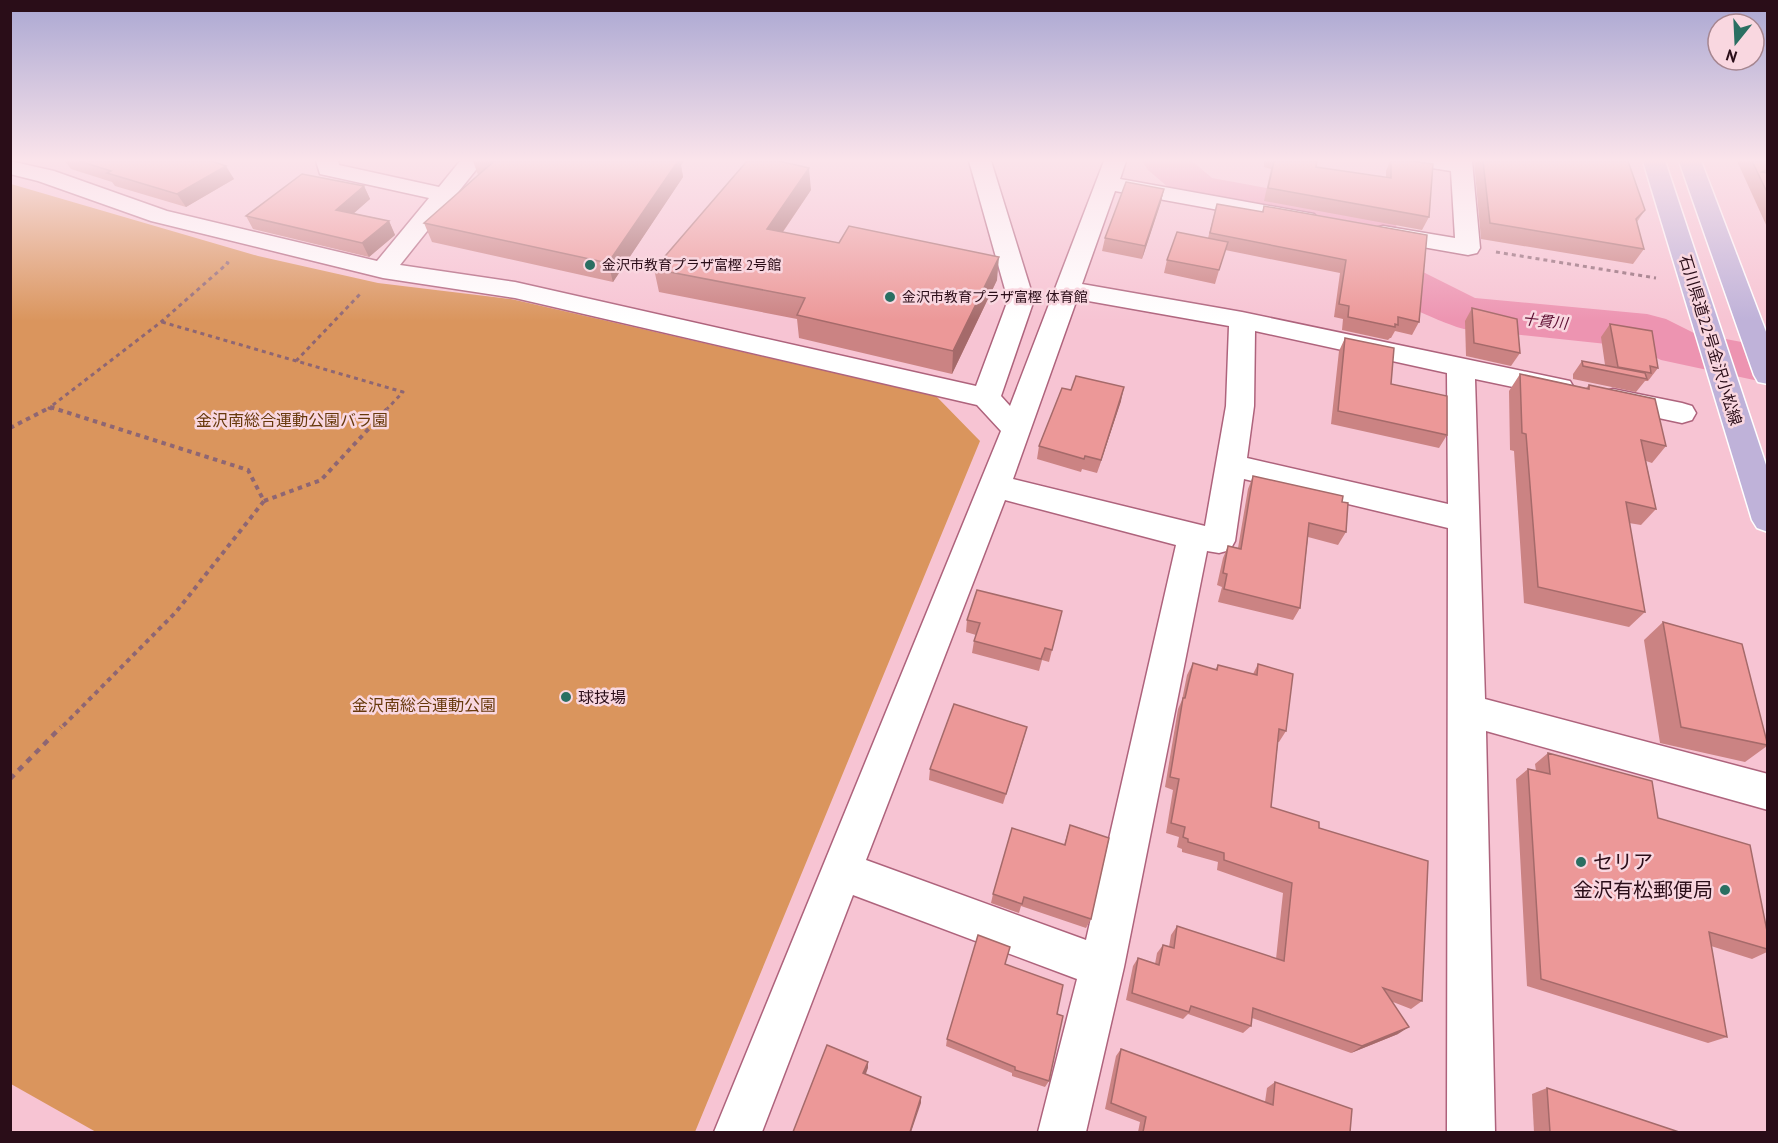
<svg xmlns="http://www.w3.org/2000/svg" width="1778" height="1143" font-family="'PT Sans','Noto Sans JP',sans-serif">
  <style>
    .green { fill: #da955d }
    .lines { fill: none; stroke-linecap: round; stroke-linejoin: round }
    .river { fill: #ed94b1; fill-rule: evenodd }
    .minor-casing { stroke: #ae637c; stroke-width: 3 }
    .major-casing { stroke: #fff; stroke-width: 3 }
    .path-far2 { stroke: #8e6673; stroke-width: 3; stroke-dasharray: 4 4; stroke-linecap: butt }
    .path-far1 { stroke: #8e6673; stroke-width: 4; stroke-dasharray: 4.5 4.5; stroke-linecap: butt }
    .path { stroke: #8e6673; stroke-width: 4.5; stroke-dasharray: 6 6; stroke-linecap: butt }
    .minor { fill: #fff; fill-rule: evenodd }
    .major { fill: #bfb2d9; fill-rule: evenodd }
    .wall { fill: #cb8383 }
    .shaded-wall { fill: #a56a6a }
    .building { fill: #ec9898; stroke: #a56a6a; stroke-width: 1.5 }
    .poi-dot { fill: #2a6f62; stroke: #f9d7e0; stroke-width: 2 }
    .labels { text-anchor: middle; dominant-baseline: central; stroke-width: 5; stroke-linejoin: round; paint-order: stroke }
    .far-poi-label { font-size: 14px; fill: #2a0d18; stroke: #f9d7e0; text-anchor: start }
    .far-water-label { font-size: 15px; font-style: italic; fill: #5d0f32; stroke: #f9d7e0 }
    .street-label { font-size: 16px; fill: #2a0d18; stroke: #f9d7e0 }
    .park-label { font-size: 16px; fill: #67390c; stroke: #f9d7e0 }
    .poi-label { font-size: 16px; fill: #2a0d18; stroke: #f9d7e0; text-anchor: start }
    .near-poi-label { font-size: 20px; fill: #2a0d18; stroke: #f9d7e0; text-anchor: start }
  </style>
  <rect width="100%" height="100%" fill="#f7c4d3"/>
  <!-- green -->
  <path class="green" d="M 11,184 L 258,256 L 378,283 L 511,299 L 936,396 L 980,441 L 695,1132 L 96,1132 L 11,1084 Z"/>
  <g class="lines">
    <!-- river -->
    <path class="river" d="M 1142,161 L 1192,161 L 1212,178 L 1388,210 L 1395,220 L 1403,259 L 1413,267 L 1475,298 L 1647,314 L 1666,319 L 1694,333 L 1768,347 L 1768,383 L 1661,360 L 1635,347 L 1464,329 C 1438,322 1369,291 1356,267 C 1350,257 1351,241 1349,230 L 1182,199 L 1148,170 Z"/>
    <defs>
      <g id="minor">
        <path d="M 10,161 L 54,171 L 167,211 L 377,261 L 429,198 L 320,174 L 316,161 L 338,161 L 339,165 L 439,187 L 460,161 L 483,161 L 400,265 L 515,282 L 976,386 L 1008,300 L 969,161 L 991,161 L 1034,300 L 1001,396 L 1010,406 L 1104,161 L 1126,161 L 1120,179 L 1314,214 L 1318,219 L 1314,224 L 1306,226 L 1115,191 L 1082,284 L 1242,312 L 1570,381 L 1574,388 L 1570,395 L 1560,397 L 1475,379 L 1485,699 L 1768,774 L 1768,810 L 1486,731 L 1495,1132 L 1447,1132 L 1448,528 L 1244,479 L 1235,541 L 1230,550 L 1219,553 L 1207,551 L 1124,967 L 1086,1132 L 1038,1132 L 1077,979 L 853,895 L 762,1132 L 714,1132 L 1001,431 L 977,405 L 515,298 L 383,278 L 151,221 L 38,181 L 10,174 ZM 1077,299 L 1229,326 L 1226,406 L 1205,526 L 1013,479 ZM 1255,331 L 1447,373 L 1448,504 L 1247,458 L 1254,406 ZM 1005,500 L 1176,545 L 1086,940 L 866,860 Z"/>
        <path d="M 1416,161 L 1472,161 L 1480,248 L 1477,253 L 1468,255 L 1383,240 L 1375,238 L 1371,233 L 1375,228 L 1383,226 L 1455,238 L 1451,171 L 1419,166 Z"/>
        <path d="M 1613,389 L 1682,403 L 1692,406 L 1696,413 L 1692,420 L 1682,423 L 1603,406 L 1599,399 L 1603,392 Z"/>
      </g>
      <g id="major">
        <path d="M 1643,161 L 1665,161 L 1768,471 L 1768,532 L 1757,528 L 1752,520 Z"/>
        <path d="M 1679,161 L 1701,161 L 1768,337 L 1768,384 L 1758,382 L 1754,375 Z"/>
      </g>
    </defs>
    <!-- minor casing -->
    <use href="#minor" class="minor-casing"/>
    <!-- major casing -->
    <use href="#major" class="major-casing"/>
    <!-- path-far2 -->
    <g class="path-far2">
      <path d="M 1496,252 L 1656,278"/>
      <path d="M 162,322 L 403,392 L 387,409"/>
      <path d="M 296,361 L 362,292"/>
      <path d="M 52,409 L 49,408 L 161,322 L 228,263 L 223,261"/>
    </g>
    <!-- path-far1 -->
    <g class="path-far1">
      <path d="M 50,407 L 248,470 L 264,501 L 176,612 L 60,729"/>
      <path d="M 10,428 L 49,408"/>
      <path d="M 264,501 L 321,480 L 389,407"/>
    </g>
    <!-- path -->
    <path class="path" d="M 10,779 L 61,727"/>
    <!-- minor -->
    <use href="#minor" class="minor"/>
    <!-- major -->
    <use href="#major" class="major"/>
  </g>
  <!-- wall -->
  <g class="wall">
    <path d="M 65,161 L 212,161 L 234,179 L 186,207 L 115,186 L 112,182 L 71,169 Z"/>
    <path d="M 473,161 L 684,161 L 681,165 L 683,177 L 613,282 L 432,242 L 424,223 L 478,175 Z"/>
    <path d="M 1264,161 L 1317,161 L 1316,167 L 1386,178 L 1386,171 L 1390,161 L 1412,161 L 1429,217 L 1422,230 L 1264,201 L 1271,169 L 1264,167 Z"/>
    <path d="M 1474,161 L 1628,161 L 1645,210 L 1637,222 L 1644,249 L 1633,264 L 1481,239 Z"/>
    <path d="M 1737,161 L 1767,161 L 1767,227 Z"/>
    <path d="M 364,186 L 370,199 L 353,213 L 389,221 L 395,235 L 369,257 L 253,229 L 246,216 Z"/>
    <path d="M 1164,189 L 1161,202 L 1142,259 L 1102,251 L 1105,238 Z"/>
    <path d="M 811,190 L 783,232 L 997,280 L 952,374 L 799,338 L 797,319 L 659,292 L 654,269 Z"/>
    <path d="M 1217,204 L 1262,212 L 1264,206 L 1427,235 L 1419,322 L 1412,335 L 1395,331 L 1391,338 L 1390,338 L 1388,340 L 1342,330 L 1343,319 L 1334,317 L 1340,273 L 1225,250 L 1215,284 L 1164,273 L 1167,260 L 1208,238 Z"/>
    <path d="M 1472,308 L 1520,353 L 1511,366 L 1466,356 L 1465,321 Z"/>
    <path d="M 1610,324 L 1658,368 L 1648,381 L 1645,381 L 1636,392 L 1573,379 L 1573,374 L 1582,361 L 1605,365 L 1601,337 Z"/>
    <path d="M 1345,338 L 1391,384 L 1447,435 L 1439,448 L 1331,424 L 1339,351 Z"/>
    <path d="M 1520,374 L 1586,388 L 1589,385 L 1666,446 L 1652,463 L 1646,461 L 1656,509 L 1641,525 L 1629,523 L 1645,612 L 1629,627 L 1524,603 L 1514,451 L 1510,450 L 1509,391 Z"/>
    <path d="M 1121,401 L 1097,473 L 1082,469 L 1081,472 L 1037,459 L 1039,446 Z"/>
    <path d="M 1253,476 L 1342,502 L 1346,532 L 1338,545 L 1308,537 L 1300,608 L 1293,620 L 1218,602 L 1222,587 L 1217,585 L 1223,558 L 1228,546 L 1238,548 L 1248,489 Z"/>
    <path d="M 1062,611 L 1049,662 L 1042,660 L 1039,671 L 972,653 L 974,641 L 976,635 L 966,632 L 967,620 Z"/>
    <path d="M 1663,622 L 1767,742 L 1767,746 L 1745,762 L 1660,743 L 1644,640 Z"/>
    <path d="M 1193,663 L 1215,670 L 1218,665 L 1253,674 L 1258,664 L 1286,731 L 1279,742 L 1278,742 L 1271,807 L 1319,828 L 1422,1001 L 1411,1009 L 1393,1002 L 1398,1034 L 1351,1053 L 1252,1018 L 1251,1026 L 1243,1033 L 1188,1014 L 1183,1019 L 1126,1000 L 1133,966 L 1138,958 L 1155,964 L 1157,953 L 1163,945 L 1169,947 L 1171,935 L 1177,926 L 1276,959 L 1283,893 L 1217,870 L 1218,862 L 1182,852 L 1182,849 L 1177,847 L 1179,837 L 1166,833 L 1173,790 L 1165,787 L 1178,709 L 1182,700 L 1187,675 Z"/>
    <path d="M 1027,727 L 1024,738 L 1003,804 L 929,780 L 930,769 Z"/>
    <path d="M 1548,753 L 1658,818 L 1767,949 L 1767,952 L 1752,959 L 1711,946 L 1727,1037 L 1708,1043 L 1527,986 L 1516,779 L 1528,769 L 1536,771 L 1535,764 Z"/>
    <path d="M 1070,825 L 1091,919 L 1086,928 L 1021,906 L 1019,913 L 991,903 L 993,894 L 1064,845 Z"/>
    <path d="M 1005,964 L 1057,1014 L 1049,1081 L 1045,1087 L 1012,1076 L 1012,1073 L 946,1046 L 947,1039 Z"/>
    <path d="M 1121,1049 L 1265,1102 L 1267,1088 L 1275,1082 L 1350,1132 L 1138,1132 L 1140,1122 L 1105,1109 L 1116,1056 Z"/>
    <path d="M 1547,1088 L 1679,1132 L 1534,1132 L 1532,1094 Z"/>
  </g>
  <!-- shaded-wall -->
  <g class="shaded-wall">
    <path d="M 669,161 L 684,161 L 681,165 L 683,177 L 613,282 L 608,263 Z"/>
    <path d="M 226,166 L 234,179 L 186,207 L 177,194 Z"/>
    <path d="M 809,168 L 811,190 L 769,252 L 767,229 Z"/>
    <path d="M 364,186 L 370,199 L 343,223 L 336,210 Z"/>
    <path d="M 1164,189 L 1161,202 L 1142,259 L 1145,246 Z"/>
    <path d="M 389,221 L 395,235 L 369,257 L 362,243 Z"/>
    <path d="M 999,257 L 997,280 L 952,374 L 953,351 Z"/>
    <path d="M 1124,387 L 1121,401 L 1097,473 L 1101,460 Z"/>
    <path d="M 1409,1027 L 1398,1034 L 1351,1053 L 1362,1046 Z"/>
    <path d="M 868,1062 L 868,1068 L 864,1079 L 863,1073 Z"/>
    <path d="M 921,1097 L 921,1103 L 911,1132 L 910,1132 Z"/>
  </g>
  <!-- building -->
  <g class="building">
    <path d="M 79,161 L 212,161 L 226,166 L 177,194 L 107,173 L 111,171 Z"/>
    <path d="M 490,161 L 678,161 L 608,263 L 424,223 L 493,162 Z"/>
    <path d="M 747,161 L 779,161 L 809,168 L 767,229 L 839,243 L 849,226 L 999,257 L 953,351 L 797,315 L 805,298 L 654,269 Z"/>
    <path d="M 1274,161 L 1317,161 L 1316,167 L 1391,178 L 1391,161 L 1412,161 L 1433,164 L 1429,217 L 1268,188 Z"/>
    <path d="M 1483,161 L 1628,161 L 1645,210 L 1636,219 L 1644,249 L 1490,223 Z"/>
    <path d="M 1752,161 L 1767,161 L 1767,170 L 1762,172 L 1767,173 L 1767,192 Z"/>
    <path d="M 302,174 L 364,186 L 336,210 L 389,221 L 362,243 L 246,216 Z"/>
    <path d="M 1126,182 L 1164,189 L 1145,246 L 1105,238 Z"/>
    <path d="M 1217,204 L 1263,212 L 1264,206 L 1427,235 L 1419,322 L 1398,317 L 1398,325 L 1395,324 L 1395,327 L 1348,317 L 1349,306 L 1339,304 L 1346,260 L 1210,233 Z"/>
    <path d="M 1177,232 L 1228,242 L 1219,270 L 1167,260 Z"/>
    <path d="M 1472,308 L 1517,319 L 1520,353 L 1474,343 Z"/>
    <path d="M 1610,324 L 1652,331 L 1658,368 L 1650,366 L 1651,373 L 1618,367 Z"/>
    <path d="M 1345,338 L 1394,348 L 1391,384 L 1447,396 L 1447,435 L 1338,411 Z"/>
    <path d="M 1582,361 L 1645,373 L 1647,379 L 1583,366 Z"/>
    <path d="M 1520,374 L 1589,389 L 1589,385 L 1655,399 L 1666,446 L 1641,440 L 1656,509 L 1626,502 L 1645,612 L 1538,587 L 1526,434 L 1522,433 Z"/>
    <path d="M 1076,376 L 1124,387 L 1101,460 L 1085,456 L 1084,459 L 1039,446 L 1062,388 L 1071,390 Z"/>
    <path d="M 1253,476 L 1343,496 L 1342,502 L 1348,503 L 1346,532 L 1309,523 L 1300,608 L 1224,589 L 1227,574 L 1223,573 L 1228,546 L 1241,549 Z"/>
    <path d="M 977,590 L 1062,611 L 1052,650 L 1045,648 L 1041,659 L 974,641 L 980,623 L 967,620 Z"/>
    <path d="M 1663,622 L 1742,644 L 1767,742 L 1767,745 L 1681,727 Z"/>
    <path d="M 1193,663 L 1217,670 L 1218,665 L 1257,675 L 1258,664 L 1293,674 L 1286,731 L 1279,729 L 1271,807 L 1319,822 L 1319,828 L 1428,861 L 1422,1001 L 1383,988 L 1409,1027 L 1362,1046 L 1253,1008 L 1251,1026 L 1191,1006 L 1189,1012 L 1132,993 L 1138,958 L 1159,965 L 1163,945 L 1174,948 L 1177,926 L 1284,961 L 1292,883 L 1224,860 L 1224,853 L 1188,842 L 1188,839 L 1183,837 L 1185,827 L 1171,823 L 1179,779 L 1170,777 L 1183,698 L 1185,698 Z"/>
    <path d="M 954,704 L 1027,727 L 1006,794 L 930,769 Z"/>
    <path d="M 1548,753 L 1652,781 L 1658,818 L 1750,845 L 1767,931 L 1767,949 L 1709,932 L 1727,1037 L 1541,979 L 1528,769 L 1550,774 Z"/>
    <path d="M 1070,825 L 1109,838 L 1091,919 L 1024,897 L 1022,904 L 993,894 L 1012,828 L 1065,845 Z"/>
    <path d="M 978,935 L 1010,947 L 1005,964 L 1063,985 L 1057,1014 L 1063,1016 L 1049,1081 L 1015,1070 L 1015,1067 L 947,1039 Z"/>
    <path d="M 827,1045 L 868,1062 L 863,1073 L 921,1097 L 910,1132 L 793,1132 Z"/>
    <path d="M 1121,1049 L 1273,1105 L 1275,1082 L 1352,1109 L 1350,1132 L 1143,1132 L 1146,1117 L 1111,1103 Z"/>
    <path d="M 1547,1088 L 1679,1132 L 1550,1132 Z"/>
  </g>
  <!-- sky -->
  <linearGradient id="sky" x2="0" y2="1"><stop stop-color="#aaa7d2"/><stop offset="0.5" stop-color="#fbe4eb"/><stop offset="1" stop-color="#fbe4eb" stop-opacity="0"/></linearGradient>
  <rect width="1778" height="321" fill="url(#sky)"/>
  <!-- markers -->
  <g class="poi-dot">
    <circle cx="590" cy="265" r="6"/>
    <circle cx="890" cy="297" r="6"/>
    <circle cx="566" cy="697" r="6"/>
    <circle cx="1581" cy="862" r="6"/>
    <circle cx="1725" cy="890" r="6"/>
  </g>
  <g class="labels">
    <!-- far-poi labels -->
    <g class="far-poi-label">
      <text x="602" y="265">金沢市教育プラザ富樫 2号館</text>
      <text x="902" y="297">金沢市教育プラザ富樫 体育館</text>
    </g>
    <!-- far-water labels -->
    <g class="far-water-label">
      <text transform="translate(1545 321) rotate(6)">十貫川</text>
    </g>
    <!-- street labels -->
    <g class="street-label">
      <text transform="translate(1711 340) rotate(73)">石川県道22号金沢小松線</text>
    </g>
    <!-- park labels -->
    <g class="park-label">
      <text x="292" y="420">金沢南総合運動公園バラ園</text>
      <text x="424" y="705">金沢南総合運動公園</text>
    </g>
    <!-- poi labels -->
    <g class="poi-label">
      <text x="578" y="697">球技場</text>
    </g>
    <!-- near-poi labels -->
    <g class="near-poi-label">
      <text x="1593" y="862">セリア</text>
      <text x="1713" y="890" text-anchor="end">金沢有松郵便局</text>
    </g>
  </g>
  <!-- border -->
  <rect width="1778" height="1143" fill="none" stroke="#2a0d18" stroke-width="24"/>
  <!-- north arrow -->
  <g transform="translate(1736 42) rotate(198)"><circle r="28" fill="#f9d7e0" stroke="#a68690" stroke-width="1.5"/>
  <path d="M0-4.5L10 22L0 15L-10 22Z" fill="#2a6f62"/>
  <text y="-9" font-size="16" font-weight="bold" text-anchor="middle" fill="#2a0d18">N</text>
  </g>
</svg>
